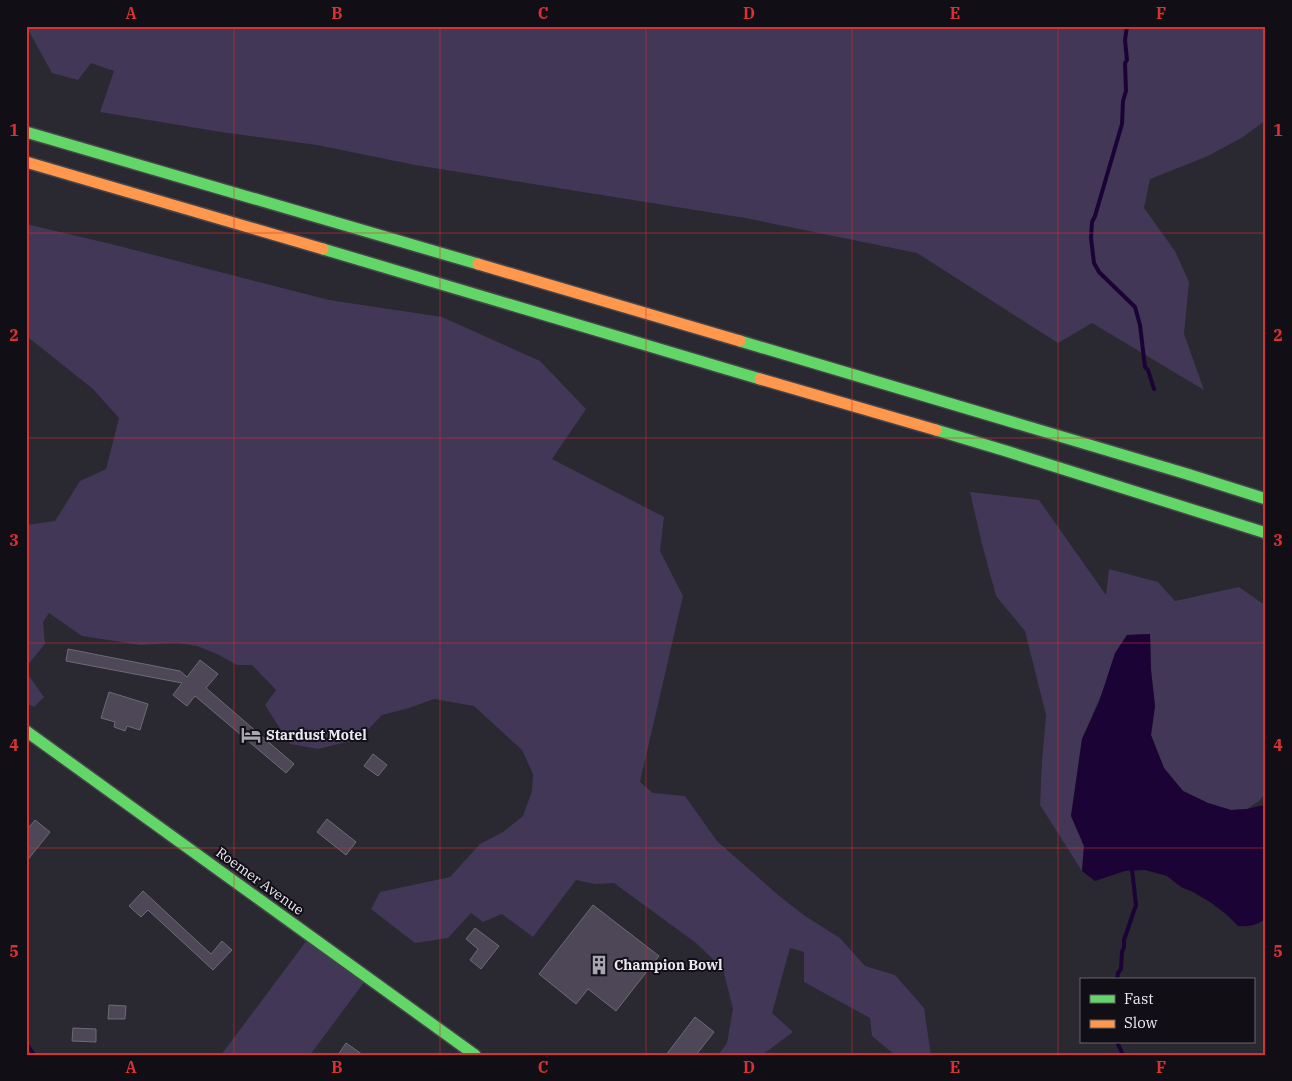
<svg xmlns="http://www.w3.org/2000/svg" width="1292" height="1081" font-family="'IBM Plex Serif',serif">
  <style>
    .green { fill: #423757 }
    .water { fill: #1b0435 }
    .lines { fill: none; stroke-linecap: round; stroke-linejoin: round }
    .stream { stroke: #1b0435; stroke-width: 4 }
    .building { fill: #4d4757; stroke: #6d6b73 }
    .fast-casing { stroke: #47454c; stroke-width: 14 }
    .slow-casing { stroke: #47454c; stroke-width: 14 }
    .fast { stroke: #63d668; stroke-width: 11 }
    .slow { stroke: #ff974d; stroke-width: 11 }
    .grid { fill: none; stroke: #d73232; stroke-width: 1; stroke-opacity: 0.55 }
    .labels { text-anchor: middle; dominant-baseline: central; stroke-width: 4; stroke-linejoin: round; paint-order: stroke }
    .poi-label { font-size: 14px; font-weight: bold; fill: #ebe8f3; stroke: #110e16; text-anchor: start }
    .street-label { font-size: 14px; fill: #ebe8f3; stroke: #110e16 }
    .neatline { fill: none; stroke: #d73232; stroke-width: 2 }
    .grid-label { font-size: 16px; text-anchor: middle; font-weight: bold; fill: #d73232 }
  </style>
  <rect width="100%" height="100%" fill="#2a2830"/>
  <!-- green -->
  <g class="green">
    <path d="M 26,26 L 1266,26 L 1266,120 L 1243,137 L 1208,156 L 1150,179 L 1144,208 L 1175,251 L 1189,282 L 1184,334 L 1204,390 L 1092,323 L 1058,343 L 917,253 L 745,218 L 415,165 L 317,145 L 221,132 L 100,112 L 114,71 L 91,63 L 78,80 L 52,73 Z"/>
    <path d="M 26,224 L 111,244 L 329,300 L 442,317 L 540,361 L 586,409 L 552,459 L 664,517 L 660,551 L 683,596 L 640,782 L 653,793 L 685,796 L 717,841 L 778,895 L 805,916 L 840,938 L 865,966 L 895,975 L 924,1008 L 931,1055 L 895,1055 L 872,1036 L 870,1018 L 804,982 L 804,952 L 790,948 L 772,1013 L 793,1032 L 762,1055 L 718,1055 L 727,1043 L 733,1009 L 723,969 L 696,943 L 614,883 L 595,884 L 576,880 L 533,937 L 502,914 L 483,922 L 471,913 L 448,938 L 415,943 L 371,909 L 380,892 L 450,877 L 480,844 L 503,832 L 523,816 L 532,791 L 533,774 L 522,750 L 474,706 L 434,699 L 409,708 L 382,715 L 359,739 L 318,749 L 290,744 L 265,705 L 276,690 L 252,665 L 237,665 L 217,654 L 197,646 L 177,643 L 141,645 L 82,636 L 49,613 L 43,622 L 45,644 L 26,667 L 26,525 L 55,521 L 80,481 L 106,469 L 119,418 L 93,389 L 29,338 L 26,338 Z"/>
    <path d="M 970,492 L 1039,500 L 1106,595 L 1109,569 L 1158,582 L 1175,601 L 1239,587 L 1266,606 L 1266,793 L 1259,801 L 1247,809 L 1231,810 L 1208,803 L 1183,791 L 1164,768 L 1151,735 L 1155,706 L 1151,670 L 1150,634 L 1127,635 L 1082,739 L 1071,816 L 1084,846 L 1082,871 L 1040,805 L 1042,761 L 1046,715 L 1025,631 L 996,596 L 982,544 Z"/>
    <path d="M 26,672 L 44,697 L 34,707 L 26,703 Z"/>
    <path d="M 310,936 L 368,977 L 310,1055 L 221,1055 Z"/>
  </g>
  <!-- water -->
  <path class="water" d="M 1150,634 L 1151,670 L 1155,706 L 1151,735 L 1164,768 L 1183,791 L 1208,803 L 1231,810 L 1247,809 L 1264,805 L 1266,803 L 1266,918 C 1259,925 1248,927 1238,926 L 1227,915 L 1210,902 L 1193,892 L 1181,887 L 1167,876 L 1145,870 L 1125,871 L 1095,881 L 1082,871 L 1084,846 L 1071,816 L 1082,739 L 1099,702 L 1115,653 L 1127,635 Z"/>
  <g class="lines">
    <!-- stream -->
    <g class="stream">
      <path d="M 1127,26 L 1125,40 L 1127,60 L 1125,63 L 1126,91 L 1123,101 L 1122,124 L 1095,216 L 1092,222 L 1091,238 L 1094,263 L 1099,272 L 1135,307 L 1140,325 L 1145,367 L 1148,370 L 1154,389"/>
      <path d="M 1117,980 L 1118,973 L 1121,969 L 1122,952 L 1124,947 L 1124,940 L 1136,905 L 1132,869 L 1130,867"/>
      <path d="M 1117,1042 L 1123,1055"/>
      <path d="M 26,1043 L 34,1055"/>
    </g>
  </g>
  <!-- building -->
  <g class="building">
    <path d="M 68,649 L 180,671 L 187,677 L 200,660 L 218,674 L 206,688 L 294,764 L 286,773 L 195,696 L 187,706 L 173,695 L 182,683 L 66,661 Z"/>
    <path d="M 109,692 L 148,704 L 140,730 L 127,726 L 125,731 L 114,727 L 115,722 L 101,718 Z"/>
    <path d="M 373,754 L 387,765 L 378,776 L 364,766 Z"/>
    <path d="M 327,819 L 356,842 L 346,855 L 317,832 Z"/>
    <path d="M 35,820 L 50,832 L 26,862 L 26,831 Z"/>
    <path d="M 143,891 L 211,954 L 222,941 L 232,950 L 213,970 L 148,910 L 141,917 L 129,906 Z"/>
    <path d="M 593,905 L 659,956 L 616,1011 L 588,989 L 576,1004 L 539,974 Z"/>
    <path d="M 475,928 L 499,946 L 481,969 L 470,960 L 478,949 L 466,939 Z"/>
    <path d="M 109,1005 L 126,1006 L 125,1019 L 108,1019 Z"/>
    <path d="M 695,1017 L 714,1032 L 696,1055 L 666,1055 Z"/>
    <path d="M 73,1028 L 96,1029 L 96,1042 L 72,1041 Z"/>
    <path d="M 346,1043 L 363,1055 L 338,1055 Z"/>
  </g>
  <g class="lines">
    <defs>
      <g id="fast">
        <path d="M 26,132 L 478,264"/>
        <path d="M 323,249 L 760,379"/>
        <path d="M 740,341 L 1187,474 L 1266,499"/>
        <path d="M 936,430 L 1006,451 L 1266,533"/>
        <path d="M 26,731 L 475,1055"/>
      </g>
      <g id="slow">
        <path d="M 26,162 L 323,249"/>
        <path d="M 478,264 L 740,341"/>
        <path d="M 760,379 L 936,430"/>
      </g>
    </defs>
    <!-- fast casing -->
    <use href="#fast" class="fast-casing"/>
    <!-- slow casing -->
    <use href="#slow" class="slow-casing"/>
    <!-- fast -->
    <use href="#fast" class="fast"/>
    <!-- slow -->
    <use href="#slow" class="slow"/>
  </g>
  <!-- grid -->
  <path class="grid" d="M 234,26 L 234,1055M 440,26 L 440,1055M 646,26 L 646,1055M 852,26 L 852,1055M 1058,26 L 1058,1055M 26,233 L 1266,233M 26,438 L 1266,438M 26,643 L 1266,643M 26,848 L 1266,848"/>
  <!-- icons -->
  <defs>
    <symbol id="hotel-bare" viewBox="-9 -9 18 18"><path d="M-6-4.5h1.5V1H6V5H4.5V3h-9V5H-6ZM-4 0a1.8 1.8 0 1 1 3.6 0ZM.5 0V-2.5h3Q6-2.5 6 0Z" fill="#a7a5af" stroke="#110e16" stroke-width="2.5" paint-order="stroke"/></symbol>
    <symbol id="building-bare" viewBox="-9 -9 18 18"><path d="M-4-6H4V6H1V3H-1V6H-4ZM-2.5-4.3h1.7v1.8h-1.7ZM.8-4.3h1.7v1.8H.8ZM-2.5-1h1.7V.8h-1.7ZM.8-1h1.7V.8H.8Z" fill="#a7a5af" stroke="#110e16" stroke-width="2.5" paint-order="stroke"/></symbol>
  </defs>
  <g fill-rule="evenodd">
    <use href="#hotel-bare" x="237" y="721" width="28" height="28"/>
    <use href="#building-bare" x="585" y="951" width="28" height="28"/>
  </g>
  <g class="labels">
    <!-- poi labels -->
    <g class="poi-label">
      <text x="266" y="735">Stardust Motel</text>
      <text x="614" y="965">Champion Bowl</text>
    </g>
    <!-- street labels -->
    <g class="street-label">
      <text transform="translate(260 881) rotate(36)">Roemer Avenue</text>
    </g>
  </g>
  <!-- border -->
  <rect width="1292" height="1081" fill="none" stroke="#110e16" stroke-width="55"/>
  <!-- legend -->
  <rect x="1080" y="978" width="175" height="65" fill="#110e16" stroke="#68656e"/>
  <rect x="1090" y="995" width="25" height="8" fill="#63d668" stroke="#68656e"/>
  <text x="1124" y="1004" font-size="15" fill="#ebe8f3">Fast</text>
  <rect x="1090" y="1020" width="25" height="8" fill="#ff974d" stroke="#68656e"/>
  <text x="1124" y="1028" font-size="15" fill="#ebe8f3">Slow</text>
  <rect x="28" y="28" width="1236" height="1026" class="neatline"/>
  <g class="grid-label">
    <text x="131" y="19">A</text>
    <text x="337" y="19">B</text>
    <text x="543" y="19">C</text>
    <text x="749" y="19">D</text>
    <text x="955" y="19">E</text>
    <text x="1161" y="19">F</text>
    <text x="14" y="136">1</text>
    <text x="1278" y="136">1</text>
    <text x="14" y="341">2</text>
    <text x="1278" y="341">2</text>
    <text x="14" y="546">3</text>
    <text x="1278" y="546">3</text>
    <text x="14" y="751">4</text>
    <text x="1278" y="751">4</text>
    <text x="14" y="957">5</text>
    <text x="1278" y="957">5</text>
    <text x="131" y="1073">A</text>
    <text x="337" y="1073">B</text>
    <text x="543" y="1073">C</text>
    <text x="749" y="1073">D</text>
    <text x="955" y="1073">E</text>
    <text x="1161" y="1073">F</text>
  </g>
</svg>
